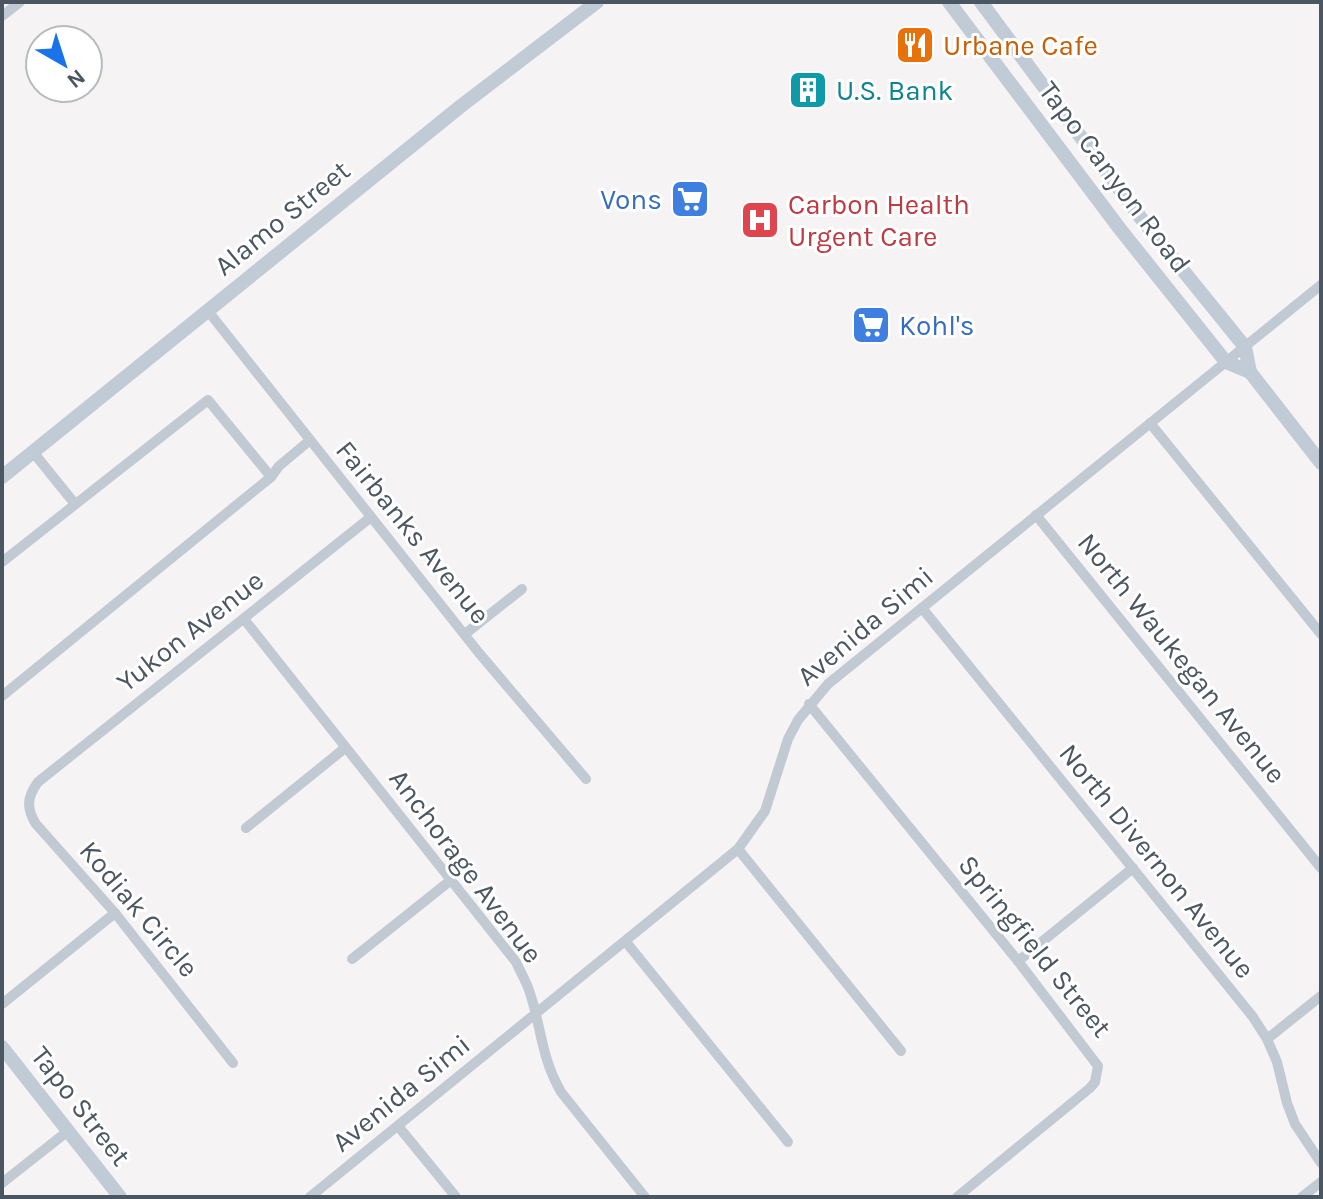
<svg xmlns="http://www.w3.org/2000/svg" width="1323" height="1199" font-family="Karla,sans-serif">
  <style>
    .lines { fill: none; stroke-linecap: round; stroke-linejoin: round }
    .street { stroke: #c1cad2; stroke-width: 10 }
    .secondary { stroke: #c1cbd6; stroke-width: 14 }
    .labels { text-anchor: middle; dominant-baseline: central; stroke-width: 6; stroke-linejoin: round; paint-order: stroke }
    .food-label { font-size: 28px; fill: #c56008; stroke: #fff; text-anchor: start }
    .culture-label { font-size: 28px; fill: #0d838f; stroke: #fff; text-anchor: start }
    .street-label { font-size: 28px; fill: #4a5661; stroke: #fff }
    .shop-label { font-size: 28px; fill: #366cbe; stroke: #fff; text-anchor: end }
    .health-label { font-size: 28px; fill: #be3a42; stroke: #fff; text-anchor: start }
  </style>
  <rect width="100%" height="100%" fill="#f5f3f3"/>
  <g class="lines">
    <!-- street -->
    <g class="street">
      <path d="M 2,16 L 20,2"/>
      <path d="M 208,311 L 479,653 L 586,779"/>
      <path d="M 1150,423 L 1321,634"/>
      <path d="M 33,452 L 75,504"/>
      <path d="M 1036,515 L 1321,868"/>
      <path d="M 2,562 L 208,400 L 271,477"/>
      <path d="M 922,608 L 1253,1017 L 1267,1039 L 1277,1062 L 1287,1103 L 1295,1124 L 1321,1163"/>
      <path d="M 244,619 L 516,962 C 520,971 526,981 529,990 C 542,1028 540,1055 561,1092 L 645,1197"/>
      <path d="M 465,634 L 522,589"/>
      <path d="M 2,696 L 271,477 L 279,466 L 309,441"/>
      <path d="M 809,704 L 1018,961 L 1098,1066 L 1095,1082 L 1090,1088 L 957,1197"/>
      <path d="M 246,828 L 345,748"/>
      <path d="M 738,849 L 901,1051"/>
      <path d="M 626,942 L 788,1142"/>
      <path d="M 352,959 L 451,880"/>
      <path d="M 1018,961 L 1133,868"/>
      <path d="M 2,1004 L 115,913"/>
      <path d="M 1267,1039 L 1321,996"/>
      <path d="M 233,1063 L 115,913 L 36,824 C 26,808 27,797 38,782 L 371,517"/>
      <path d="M 398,1126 L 456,1197"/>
      <path d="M 2,1183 L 68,1131"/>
      <path d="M 310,1197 L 738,849 L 765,811 L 788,739 L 798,720 L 828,684 L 1321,285"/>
      <path d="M 1302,1197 L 1321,1182"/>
    </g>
    <!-- secondary -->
    <g class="secondary">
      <path d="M 949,2 L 1120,229 L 1226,362 L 1250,372"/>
      <path d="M 981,2 L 1143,221 L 1245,347 L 1250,372 L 1321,463"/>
      <path d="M 2,477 L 461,106 L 597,2"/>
      <path d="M 2,1047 L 120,1197"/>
    </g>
  </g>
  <!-- icons -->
  <defs>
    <symbol id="restaurant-square" viewBox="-11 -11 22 22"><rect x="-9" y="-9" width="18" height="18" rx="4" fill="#e8710a" stroke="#fff"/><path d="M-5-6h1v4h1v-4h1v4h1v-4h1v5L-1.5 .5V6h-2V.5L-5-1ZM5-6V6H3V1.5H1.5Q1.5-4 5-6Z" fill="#fff"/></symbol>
    <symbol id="building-square" viewBox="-11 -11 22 22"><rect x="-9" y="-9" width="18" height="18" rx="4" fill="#0f9aa8" stroke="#fff"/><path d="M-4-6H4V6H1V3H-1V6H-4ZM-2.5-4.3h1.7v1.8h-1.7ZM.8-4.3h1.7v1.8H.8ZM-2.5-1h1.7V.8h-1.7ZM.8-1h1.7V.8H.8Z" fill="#fff"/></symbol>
    <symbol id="supermarket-square" viewBox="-11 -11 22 22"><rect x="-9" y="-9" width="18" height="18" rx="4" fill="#3f7fe0" stroke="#fff"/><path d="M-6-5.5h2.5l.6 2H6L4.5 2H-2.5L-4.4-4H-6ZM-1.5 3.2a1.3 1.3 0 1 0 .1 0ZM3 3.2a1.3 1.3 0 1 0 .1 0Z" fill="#fff"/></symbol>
    <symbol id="hospital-square" viewBox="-11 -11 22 22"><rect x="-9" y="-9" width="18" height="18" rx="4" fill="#e0444e" stroke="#fff"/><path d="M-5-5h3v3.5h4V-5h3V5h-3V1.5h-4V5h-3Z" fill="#fff"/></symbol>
  </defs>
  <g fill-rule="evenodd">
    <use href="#restaurant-square" x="893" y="23" width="44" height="44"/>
    <use href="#building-square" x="786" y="68" width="44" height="44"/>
    <use href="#supermarket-square" x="668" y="177" width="44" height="44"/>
    <use href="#hospital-square" x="738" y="198" width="44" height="44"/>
    <use href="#supermarket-square" x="849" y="303" width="44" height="44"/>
  </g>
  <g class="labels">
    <!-- food labels -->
    <g class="food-label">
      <text x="943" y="45">Urbane Cafe</text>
    </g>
    <!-- culture labels -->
    <g class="culture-label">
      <text x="836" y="90">U.S. Bank</text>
    </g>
    <!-- street labels -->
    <g class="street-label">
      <text transform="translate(1115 177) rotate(53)">Tapo Canyon Road</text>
      <text transform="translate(282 218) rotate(-39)">Alamo Street</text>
      <text transform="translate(413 532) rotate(51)">Fairbanks Avenue</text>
      <text transform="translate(865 626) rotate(-40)">Avenida Simi</text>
      <text transform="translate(190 631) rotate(-38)">Yukon Avenue</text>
      <text transform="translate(1182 658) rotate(51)">North Waukegan Avenue</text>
      <text transform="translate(1157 861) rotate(51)">North Divernon Avenue</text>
      <text transform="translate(466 866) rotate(53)">Anchorage Avenue</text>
      <text transform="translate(139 909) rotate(50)">Kodiak Circle</text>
      <text transform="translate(1035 946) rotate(51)">Springfield Street</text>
      <text transform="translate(401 1093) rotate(-39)">Avenida Simi</text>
      <text transform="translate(81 1106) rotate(52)">Tapo Street</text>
    </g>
    <!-- shop labels -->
    <g class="shop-label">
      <text x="662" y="199">Vons</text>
      <text x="899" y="325" text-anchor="start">Kohl's</text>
    </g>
    <!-- health labels -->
    <g class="health-label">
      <text x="788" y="204">Carbon Health<tspan x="788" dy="32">Urgent Care</tspan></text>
    </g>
  </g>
  <!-- border -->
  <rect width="1323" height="1199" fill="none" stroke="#4a5661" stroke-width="8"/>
  <!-- north arrow -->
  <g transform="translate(64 64) rotate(141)"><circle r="38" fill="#ffffff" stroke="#b7bbc0" stroke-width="2"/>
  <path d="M0-6L14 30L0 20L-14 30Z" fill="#1a73e8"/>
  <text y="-12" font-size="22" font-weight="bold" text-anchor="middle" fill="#4a5661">N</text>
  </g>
</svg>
